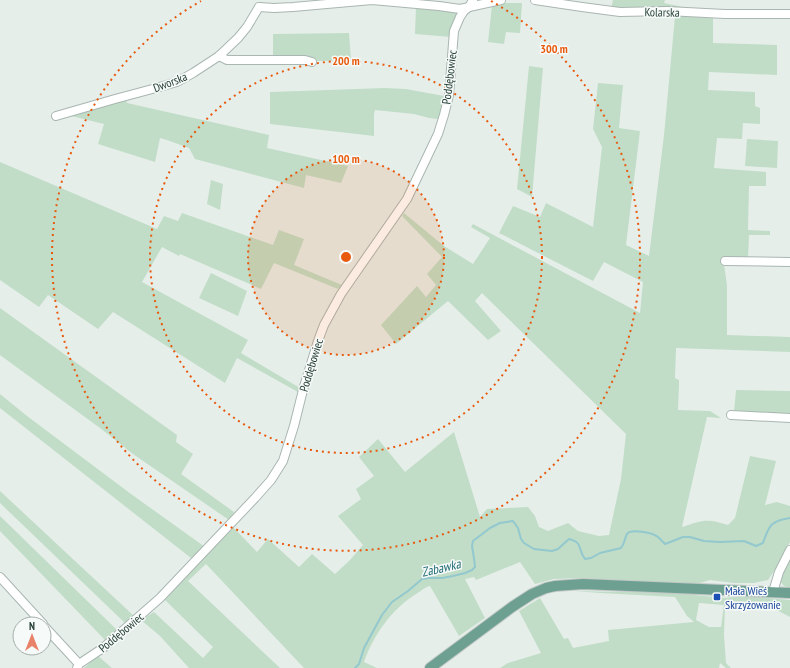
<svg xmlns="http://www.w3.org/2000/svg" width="790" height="668" font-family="'PT Sans Narrow',sans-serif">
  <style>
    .green { fill: #c1ddc7; fill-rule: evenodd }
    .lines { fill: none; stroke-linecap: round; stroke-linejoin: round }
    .stream { stroke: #92c8ce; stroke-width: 2 }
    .minor-casing { stroke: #a9b6b1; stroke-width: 10 }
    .major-casing { stroke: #c2c9c7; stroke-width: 12 }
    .minor { stroke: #fff; stroke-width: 8 }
    .major { stroke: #6ea091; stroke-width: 10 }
    .ring { fill: none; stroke: #e8590c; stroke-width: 2; stroke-dasharray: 2 4 }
    .transit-dot { fill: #1a4fb4; stroke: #f6faf8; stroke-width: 1.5 }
    .labels { text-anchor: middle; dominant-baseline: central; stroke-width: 3; stroke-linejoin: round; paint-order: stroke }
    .street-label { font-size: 12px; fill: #263f37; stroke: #f6faf8 }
    .transit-label { font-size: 12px; fill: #164399; stroke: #f6faf8; text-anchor: start }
    .water-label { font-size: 13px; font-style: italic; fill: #236d77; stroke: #f6faf8 }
    .centre { fill: #e8590c; stroke: #f6faf8; stroke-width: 2 }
    .ring-label { font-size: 12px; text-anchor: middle; font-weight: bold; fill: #e8590c; stroke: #f6faf8; stroke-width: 3; stroke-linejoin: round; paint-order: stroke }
  </style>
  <rect width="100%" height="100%" fill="#e6eeea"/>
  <!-- green -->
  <g class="green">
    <path d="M 613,0 L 665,0 L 664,3 L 701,11 L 611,9 Z"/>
    <path d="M 506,3 L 522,3 L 520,33 L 506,32 L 504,44 L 488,42 L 492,5 Z"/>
    <path d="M 416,6 L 458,13 L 458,15 L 451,37 L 415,34 Z"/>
    <path d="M 675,16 L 713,17 L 713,43 L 777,45 L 777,75 L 709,72 L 708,90 L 755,92 L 755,106 L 760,108 L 760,124 L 743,123 L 742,139 L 717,138 L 714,168 L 766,172 L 766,186 L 749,186 L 748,230 L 770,231 L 770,235 L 749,235 L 748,259 L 723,258 L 727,285 L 727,335 L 790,337 L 790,352 L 676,348 L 675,378 L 679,380 L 679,385 L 678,410 L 710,411 L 721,418 L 707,417 L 682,527 C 703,520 706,518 728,525 L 735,518 L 750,456 L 776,461 L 765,505 L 777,502 L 790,506 L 790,542 L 774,571 L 768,580 L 754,583 L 734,583 L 710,580 L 697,584 L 582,578 L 554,579 L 535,584 L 520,562 L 476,580 L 474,577 L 465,579 L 485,618 L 459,636 L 430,586 C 425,587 421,591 416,594 C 392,609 374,634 364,662 L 377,668 L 304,668 L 206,564 L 188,581 L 280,668 L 189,668 L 160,636 L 141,620 L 154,612 L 203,658 L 213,647 L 165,600 L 232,526 L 257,552 L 268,539 L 299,567 L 312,554 L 335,574 L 350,560 L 363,545 L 338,516 L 361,499 L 356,489 L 374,476 L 359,457 L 378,439 L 405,472 L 454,432 L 480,517 L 487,509 L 528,507 L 535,516 L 539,527 L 548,531 L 568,523 L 578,531 L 599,536 L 609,535 L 621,479 L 626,434 L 482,293 L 475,301 L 501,331 L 488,340 L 448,301 L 396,344 L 381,325 L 417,286 L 426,297 L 436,285 L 427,274 L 442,257 L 402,216 L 404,213 L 444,246 L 473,264 L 490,238 L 471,227 L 473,224 L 640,313 L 643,282 L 604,262 L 593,281 L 499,233 L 513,206 L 540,217 L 546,203 L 593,227 L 602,147 L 593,129 L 598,83 L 623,85 L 619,128 L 640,131 L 626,245 L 649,256 L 664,135 Z"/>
    <path d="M 349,33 L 351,60 L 323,61 L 273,59 L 273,34 Z"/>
    <path d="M 529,66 L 543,68 L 532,197 L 517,189 Z"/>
    <path d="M 385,88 L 406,89 L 444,96 L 446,99 L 441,117 L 438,119 L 429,118 L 414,114 L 375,110 L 374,114 L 374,136 L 270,124 L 270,92 Z"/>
    <path d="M 126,99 L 127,103 L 269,135 L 267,148 L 348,166 L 341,183 L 306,175 L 304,188 L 195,159 L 189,148 L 167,140 L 160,138 L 155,162 L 98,144 L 104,124 L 67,115 Z"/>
    <path d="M 747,139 L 778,141 L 777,168 L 745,166 Z"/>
    <path d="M 0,162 L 157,229 L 164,216 L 178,221 L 182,213 L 273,245 L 279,230 L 304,239 L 294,265 L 342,285 L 338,289 L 274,263 L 261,289 L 180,254 L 179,256 L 162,247 L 142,282 L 248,340 L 241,353 L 300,388 L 298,392 L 237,358 L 225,383 L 113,312 L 98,329 L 48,295 L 39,307 L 0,280 Z"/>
    <path d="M 211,180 L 223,184 L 220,210 L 207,204 Z"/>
    <path d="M 211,273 L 247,291 L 238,316 L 199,298 Z"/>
    <path d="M 0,308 L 177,435 L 176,442 L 193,454 L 181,474 L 234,512 L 229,520 L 133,454 L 100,428 L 0,355 Z"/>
    <path d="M 736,390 L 790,391 L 790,415 L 734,412 Z"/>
    <path d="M 0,394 L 27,416 L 131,494 L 205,547 L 191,558 L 0,408 Z"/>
    <path d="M 0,491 L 134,616 L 125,623 L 0,503 Z"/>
    <path d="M 0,516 L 117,630 L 106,641 L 0,531 Z"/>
    <path d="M 790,559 L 790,588 L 784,586 L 780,581 L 784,571 Z"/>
    <path d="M 574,591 L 675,593 L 724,598 L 746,596 L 790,600 L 790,617 L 769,606 L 735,605 L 725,606 L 724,635 L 726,663 L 731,668 L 726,668 L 720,663 L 719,668 L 500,668 L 508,663 L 541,653 L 519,611 L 540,598 L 564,639 L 568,638 L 573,648 L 609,641 L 608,630 L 694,622 L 687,616 L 675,597 L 600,593 ZM 699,603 L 724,605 L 721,627 L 709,627 L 696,620 Z"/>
    <path d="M 98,656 L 112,668 L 84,668 Z"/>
  </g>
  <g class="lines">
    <!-- stream -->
    <path class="stream" d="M 355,668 L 359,664 L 364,648 L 382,615 L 392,602 L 408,591 L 422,579 L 429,578 L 442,578 L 453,576 L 465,573 L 472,570 L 475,567 L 474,558 L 472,546 L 473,541 L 490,528 L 500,523 L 513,521 L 518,528 L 521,539 L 524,543 L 534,549 L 552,551 L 558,549 L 569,539 C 584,543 577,549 585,559 L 591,558 L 600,553 L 621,548 C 625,543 625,537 627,534 C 631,528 653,533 658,537 C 660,539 663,542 665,544 L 683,537 L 690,537 L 704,541 L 720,542 L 744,541 L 756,546 L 763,543 C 769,526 770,521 790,518"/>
    <defs>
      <g id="minor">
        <path d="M 535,0 L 582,7 L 620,12 L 667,11 L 725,14 L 790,14"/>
        <path d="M 259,7 L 274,8 L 293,7 L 372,0 L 439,6 L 460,9 L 501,0"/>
        <path d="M 219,56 L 227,60 L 305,60 L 312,62"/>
        <path d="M 56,116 L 115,99 L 156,88 L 177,82 L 193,73 L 219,56 L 238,38 L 247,27 L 259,7"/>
        <path d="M 725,261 L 790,262"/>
        <path d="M 731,415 L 790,418"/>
        <path d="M 0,577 L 43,624"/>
        <path d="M 773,592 L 779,572 L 790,550"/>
        <path d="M 44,626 L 79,664"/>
        <path d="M 77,668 L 79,664 L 103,648 L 160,598 L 255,498 L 271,480 L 283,461 L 294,426 L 303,390 L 318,341 L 324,325 L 341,294 L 407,199 L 438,134 L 444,115 L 449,95 L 454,31 L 460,17 L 464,11 L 469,7 L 473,0"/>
      </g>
      <path id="major" d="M 430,668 L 512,607 L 532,594 L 546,588 L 555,586 L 583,584 L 790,593"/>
    </defs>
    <!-- minor casing -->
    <use href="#minor" class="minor-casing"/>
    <!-- major casing -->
    <use href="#major" class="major-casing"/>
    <!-- minor -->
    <use href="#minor" class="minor"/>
    <!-- major -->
    <use href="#major" class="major"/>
  </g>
  <!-- distance rings -->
  <circle cx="346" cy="257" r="98" fill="#e8590c" fill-opacity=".12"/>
  <g class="ring">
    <circle cx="346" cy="257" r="98"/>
    <circle cx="346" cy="257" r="196"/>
    <path d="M491 1A294 294 0 1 1 201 1"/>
  </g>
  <!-- markers -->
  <rect class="transit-dot" x="713" y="593" width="8" height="8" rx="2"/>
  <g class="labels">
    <!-- street labels -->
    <g class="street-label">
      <text transform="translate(662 12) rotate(1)">Kolarska</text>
      <text transform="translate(449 77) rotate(-83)">Poddębowiec</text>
      <text transform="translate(170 82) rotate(-21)">Dworska</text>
      <text transform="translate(311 365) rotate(-73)">Poddębowiec</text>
      <text transform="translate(121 632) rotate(-40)">Poddębowiec</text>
    </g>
    <!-- transit labels -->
    <g class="transit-label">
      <text x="725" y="590">Mała Wieś<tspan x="725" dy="14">Skrzyżowanie</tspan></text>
    </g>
    <!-- water labels -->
    <g class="water-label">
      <text transform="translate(441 568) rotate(-13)">Zabawka</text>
    </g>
  </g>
  <circle cx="346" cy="257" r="6" class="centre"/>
  <g class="ring-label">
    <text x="554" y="53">300 m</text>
    <text x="346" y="65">200 m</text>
    <text x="346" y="163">100 m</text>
  </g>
  <!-- north arrow -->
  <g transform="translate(32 636)"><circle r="19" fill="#f6faf8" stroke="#a3afab"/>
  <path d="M0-3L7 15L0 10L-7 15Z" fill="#e88269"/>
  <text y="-6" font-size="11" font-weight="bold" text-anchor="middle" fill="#263f37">N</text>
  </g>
</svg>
